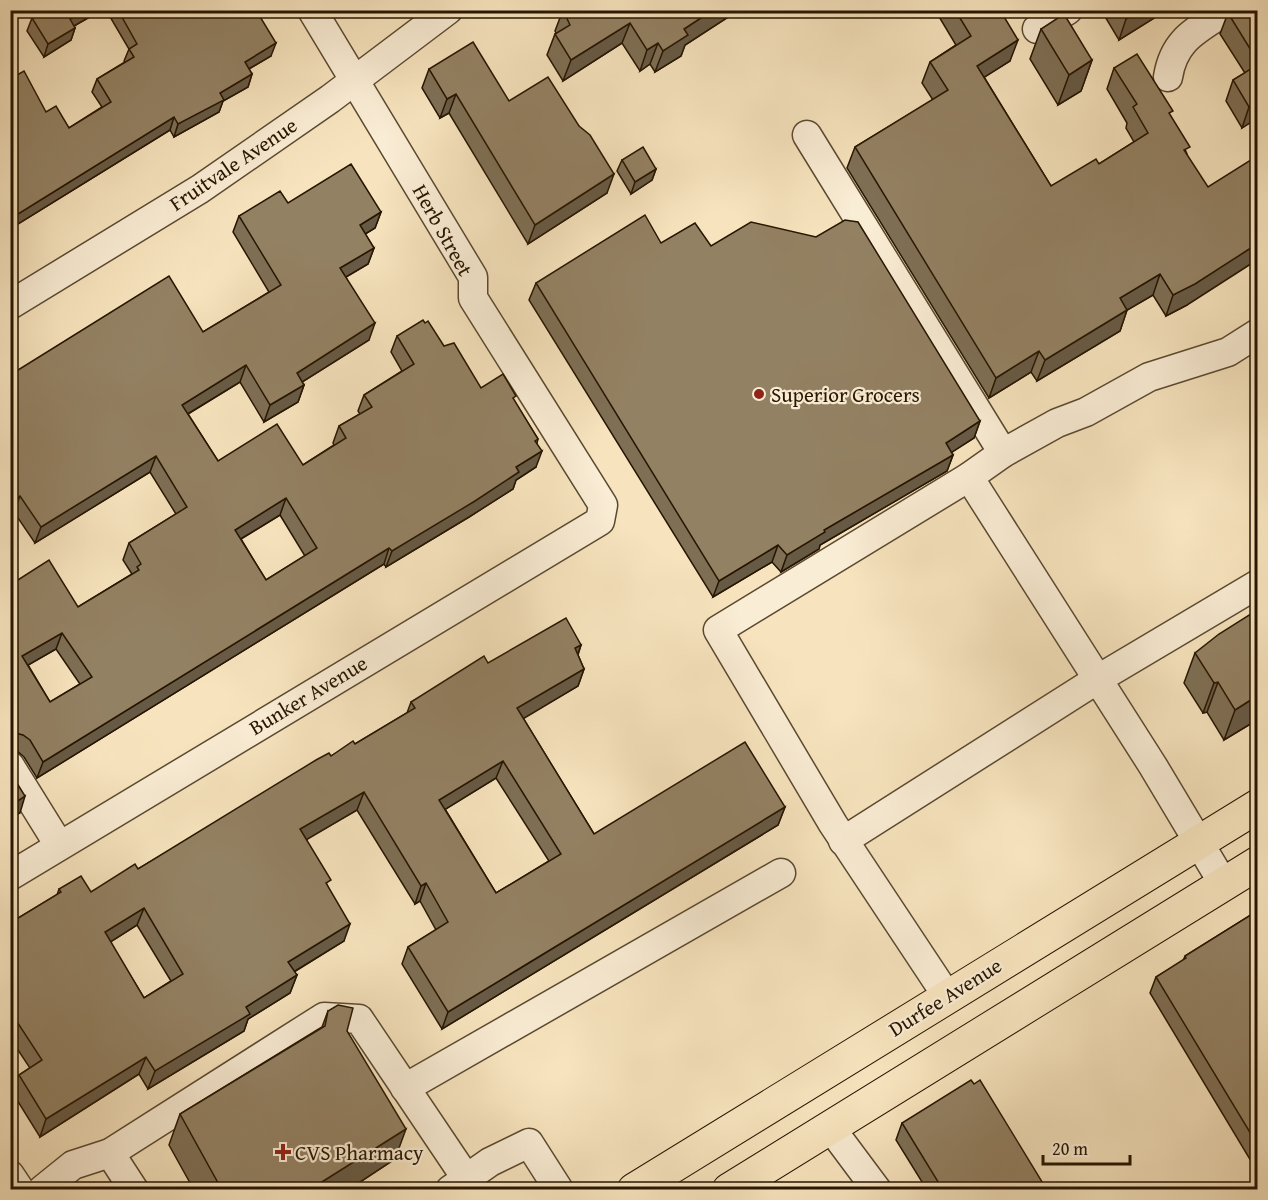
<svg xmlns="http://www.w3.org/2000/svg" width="1268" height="1200" font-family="'Gentium Book Plus',serif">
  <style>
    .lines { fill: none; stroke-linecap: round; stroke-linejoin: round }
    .minor-casing { stroke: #5a4930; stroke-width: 31 }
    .major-casing { stroke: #261500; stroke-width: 35 }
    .minor { stroke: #faedd5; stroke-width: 28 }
    .major { stroke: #f7e4be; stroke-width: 33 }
    .wall { fill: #7e6f55; stroke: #261500; stroke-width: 1.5; fill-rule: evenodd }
    .shaded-wall { fill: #675a45; stroke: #261500; stroke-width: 1.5 }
    .building { fill: #938163; stroke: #261500; stroke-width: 1.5; fill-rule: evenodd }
    .poi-dot { fill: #8f2418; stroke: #faedd5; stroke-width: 2 }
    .labels { text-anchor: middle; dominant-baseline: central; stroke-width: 4.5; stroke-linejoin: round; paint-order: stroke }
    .street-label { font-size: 21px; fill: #261500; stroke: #faedd5 }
    .poi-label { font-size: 21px; fill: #261500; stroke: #faedd5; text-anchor: start }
  </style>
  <rect width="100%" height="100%" fill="#f7e4be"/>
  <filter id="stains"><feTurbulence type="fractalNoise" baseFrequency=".00333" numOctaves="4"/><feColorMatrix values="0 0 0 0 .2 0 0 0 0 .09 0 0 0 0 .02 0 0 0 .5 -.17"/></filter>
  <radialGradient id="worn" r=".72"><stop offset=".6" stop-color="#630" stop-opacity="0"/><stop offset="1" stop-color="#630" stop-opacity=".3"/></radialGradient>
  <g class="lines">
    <defs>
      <g id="minor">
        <path d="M 1037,29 L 1068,10"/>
        <path d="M 1168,77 C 1174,39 1197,30 1227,10"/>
        <path d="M 807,135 L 1003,453"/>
        <path d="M 10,305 L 200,189 L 330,99 L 448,10"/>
        <path d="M 969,477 L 1153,766 L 1223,883"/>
        <path d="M 10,766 L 59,845"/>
        <path d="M 843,841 L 1098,679 L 1258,584"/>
        <path d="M 10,876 L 600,521 L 603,505 L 473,298 L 473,277 L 312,10"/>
        <path d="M 947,996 L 833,824 L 718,630 L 969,477 L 1003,453 L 1057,423 L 1086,412 L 1149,377 L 1228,352 L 1258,333"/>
        <path d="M 405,1088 L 781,873"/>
        <path d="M 830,1127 L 877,1190"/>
        <path d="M 110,1153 L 324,1017 L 359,1019 L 466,1178"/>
        <path d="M 10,1175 L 20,1190"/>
        <path d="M 42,1190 L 73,1165 L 110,1153 L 134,1190"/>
        <path d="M 450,1190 L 490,1162 L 529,1143 L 559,1190"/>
      </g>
      <g id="major">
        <path d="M 634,1190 L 1258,806"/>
        <path d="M 729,1190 L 1258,863"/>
      </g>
    </defs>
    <!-- minor casing -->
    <use href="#minor" class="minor-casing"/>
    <!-- major casing -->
    <use href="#major" class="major-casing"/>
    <!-- minor -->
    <use href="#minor" class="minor"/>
    <!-- major -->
    <use href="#major" class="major"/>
  </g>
  <!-- wall -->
  <g class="wall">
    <path d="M 45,10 L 102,10 L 74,26 L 75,28 L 71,40 L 44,57 L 27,31 L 32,18 Z"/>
    <path d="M 106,10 L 256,10 L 271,56 L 249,69 L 252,74 L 248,87 L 223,101 L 219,112 L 174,137 L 170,130 L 10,229 L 10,79 L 46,112 L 69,128 L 102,107 L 92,92 L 97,79 L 125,62 L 124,61 L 129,49 Z"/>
    <path d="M 563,10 L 739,10 L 685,45 L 681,56 L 655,72 L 650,64 L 640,71 L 622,43 L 563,81 L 547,55 L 555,34 L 556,33 L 555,31 Z"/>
    <path d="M 935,10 L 1000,10 L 1010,61 L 984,77 L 1051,186 L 1099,164 L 1134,142 L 1126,128 L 1127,123 L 1107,89 L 1114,68 L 1171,117 L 1187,154 L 1187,305 L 1166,316 L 1153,295 L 1127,310 L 1120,331 L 1037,381 L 1031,372 L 989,398 L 847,168 L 855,147 L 933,100 L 922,83 L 930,62 L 956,45 Z"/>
    <path d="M 1101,10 L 1167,10 L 1119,40 Z"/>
    <path d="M 1257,10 L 1257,118 L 1242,128 L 1226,101 L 1233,80 L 1245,73 L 1220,34 L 1228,13 Z"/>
    <path d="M 1041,29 L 1092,60 L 1081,91 L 1058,105 L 1030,59 Z"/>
    <path d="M 429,69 L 509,101 L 579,126 L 607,193 L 528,244 L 449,113 L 440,118 L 422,88 Z"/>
    <path d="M 622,160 L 656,169 L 652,180 L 631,194 L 617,171 Z"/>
    <path d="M 288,203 L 381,212 L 375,228 L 365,234 L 374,248 L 368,264 L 346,277 L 369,340 L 302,382 L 304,385 L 298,402 L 264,422 L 240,382 L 188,414 L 218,461 L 303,465 L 334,445 L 333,443 L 339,426 L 360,414 L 358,411 L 364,395 L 402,371 L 391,352 L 397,336 L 444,346 L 481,388 L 514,401 L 538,439 L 537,443 L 536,467 L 516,480 L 513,489 L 469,517 L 386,567 L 384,564 L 37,778 L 24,757 L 17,751 L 10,750 L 10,585 L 78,607 L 132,574 L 123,560 L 129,543 L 176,514 L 150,472 L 35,543 L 14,512 L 10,515 L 10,375 L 203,332 L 269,292 L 233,232 L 239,216 ZM 280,515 L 305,556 L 266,580 L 241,539 ZM 56,649 L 80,684 L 50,702 L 28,665 Z"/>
    <path d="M 661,243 L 711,246 L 980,421 L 974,438 L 951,452 L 953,455 L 947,471 L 820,545 L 819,549 L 781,572 L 772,562 L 713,597 L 529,300 L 536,283 Z"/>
    <path d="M 581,645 L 578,655 L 584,669 L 578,686 L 523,718 L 594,834 L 785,807 L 778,825 L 442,1029 L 402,964 L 408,947 L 436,930 L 420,901 L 415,904 L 357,810 L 306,839 L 328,887 L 344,941 L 294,972 L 297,975 L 290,993 L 248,1019 L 244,1031 L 148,1089 L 139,1074 L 40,1137 L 12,1092 L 19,1075 L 30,1068 L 10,1038 L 10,923 L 57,895 L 59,889 L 91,892 L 138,869 L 331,756 L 355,744 L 407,713 L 411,702 L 488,663 ZM 496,778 L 549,861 L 496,893 L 445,809 ZM 137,925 L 171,981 L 144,998 L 110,942 Z"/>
    <path d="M 1195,653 L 1257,720 L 1224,740 L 1207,712 L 1203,713 L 1184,683 Z"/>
    <path d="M 1257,911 L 1257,1171 L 1150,993 L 1156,977 L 1183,961 L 1185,956 Z"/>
    <path d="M 328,1011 L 347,1031 L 395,1159 L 348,1190 L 194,1190 L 169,1145 L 180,1114 L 322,1027 Z"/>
    <path d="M 902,1123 L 1047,1190 L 927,1190 L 896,1140 Z"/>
  </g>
  <!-- shaded-wall -->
  <g class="shaded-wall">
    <path d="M 85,10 L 102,10 L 65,31 L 70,19 Z"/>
    <path d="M 713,10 L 739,10 L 685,45 L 681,56 L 655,72 L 663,51 L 684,29 Z"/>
    <path d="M 1140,10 L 1167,10 L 1119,40 L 1126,19 Z"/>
    <path d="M 630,23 L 622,43 L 563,81 L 571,60 Z"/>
    <path d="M 75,28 L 71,40 L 44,57 L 48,44 Z"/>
    <path d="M 1018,40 L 1010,61 L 969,87 L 977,66 Z"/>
    <path d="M 276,43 L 271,56 L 240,74 L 245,62 Z"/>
    <path d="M 658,43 L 650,64 L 640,71 L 647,50 Z"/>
    <path d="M 1092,60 L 1081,91 L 1058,105 L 1069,75 Z"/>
    <path d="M 252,74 L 248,87 L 223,101 L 219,112 L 174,137 L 178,124 L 220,93 Z"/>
    <path d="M 456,94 L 449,113 L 440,118 L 447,99 Z"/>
    <path d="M 1257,102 L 1257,118 L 1242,128 L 1249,107 Z"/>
    <path d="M 174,117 L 170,130 L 10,229 L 10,219 Z"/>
    <path d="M 656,169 L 652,180 L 631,194 L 635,182 Z"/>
    <path d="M 614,174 L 607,193 L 528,244 L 535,225 Z"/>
    <path d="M 381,212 L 375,228 L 354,241 L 360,225 Z"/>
    <path d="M 1257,244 L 1257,260 L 1187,305 L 1166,316 L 1173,295 Z"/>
    <path d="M 374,248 L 368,264 L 334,284 L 340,268 Z"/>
    <path d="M 1160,274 L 1153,295 L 1112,319 L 1120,298 Z"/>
    <path d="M 1127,310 L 1120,331 L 1037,381 L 1045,360 Z"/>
    <path d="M 375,323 L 369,340 L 291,389 L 297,373 Z"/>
    <path d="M 1039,351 L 1031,372 L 989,398 L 996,378 Z"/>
    <path d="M 246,365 L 240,382 L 176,421 L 182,405 Z"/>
    <path d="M 304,385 L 298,402 L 264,422 L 270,405 Z"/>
    <path d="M 980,421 L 974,438 L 940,460 L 946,443 Z"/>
    <path d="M 542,451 L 536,467 L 516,480 L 513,489 L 469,517 L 386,567 L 392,551 L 516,467 Z"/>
    <path d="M 953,455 L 947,471 L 820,545 L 819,549 L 781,572 L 787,555 L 824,530 Z"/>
    <path d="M 156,456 L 150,472 L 35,543 L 41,527 Z"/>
    <path d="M 20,496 L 14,512 L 10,515 L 10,502 Z"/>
    <path d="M 286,498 L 280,515 L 229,546 L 235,530 Z"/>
    <path d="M 778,545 L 772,562 L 713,597 L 719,581 Z"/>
    <path d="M 389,548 L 384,564 L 37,778 L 43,762 Z"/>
    <path d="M 62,633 L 56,649 L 16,672 L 22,656 Z"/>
    <path d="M 581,645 L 575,662 L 575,648 Z"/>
    <path d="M 584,669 L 578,686 L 511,726 L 517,708 Z"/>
    <path d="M 1218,682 L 1207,712 L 1203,713 L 1214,683 Z"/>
    <path d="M 1257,696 L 1257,720 L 1224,740 L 1235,710 Z"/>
    <path d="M 503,761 L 496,778 L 433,817 L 439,800 Z"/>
    <path d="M 364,792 L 357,810 L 294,847 L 300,829 Z"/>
    <path d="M 25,796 L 20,813 L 10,818 L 10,806 Z"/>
    <path d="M 785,807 L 778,825 L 442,1029 L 448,1012 Z"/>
    <path d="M 426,883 L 420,901 L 415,904 L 421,886 Z"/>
    <path d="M 144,908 L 137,925 L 98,950 L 105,932 Z"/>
    <path d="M 350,924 L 344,941 L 282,979 L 288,962 Z"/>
    <path d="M 297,975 L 290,993 L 248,1019 L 244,1031 L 148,1089 L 155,1071 L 246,1007 Z"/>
    <path d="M 146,1057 L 139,1074 L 40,1137 L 46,1119 Z"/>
    <path d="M 406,1129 L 395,1159 L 348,1190 L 318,1190 L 320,1183 Z"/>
  </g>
  <!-- building -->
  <g class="building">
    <path d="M 45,10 L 85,10 L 70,19 L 75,28 L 48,44 L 32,18 Z"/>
    <path d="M 118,10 L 256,10 L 276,43 L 245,62 L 252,74 L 220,93 L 224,100 L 178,124 L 174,117 L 10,219 L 10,79 L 24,71 L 46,112 L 56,106 L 69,128 L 111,102 L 97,79 L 134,57 L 129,49 L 137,44 Z"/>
    <path d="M 563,10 L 713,10 L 684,29 L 688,35 L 663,51 L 658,43 L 647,50 L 630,23 L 571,60 L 555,34 L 570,25 Z"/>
    <path d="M 955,10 L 1000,10 L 1018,40 L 977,66 L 1051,186 L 1096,159 L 1099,164 L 1148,133 L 1133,107 L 1137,104 L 1114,68 L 1137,54 L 1173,111 L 1169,113 L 1190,147 L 1184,150 L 1208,187 L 1257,156 L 1257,244 L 1195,284 L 1173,295 L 1160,274 L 1120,298 L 1127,310 L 1045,360 L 1039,351 L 996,378 L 855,147 L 948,90 L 930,62 L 971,36 Z"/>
    <path d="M 1121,10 L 1140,10 L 1126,19 Z"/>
    <path d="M 1231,10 L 1257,10 L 1257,60 L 1228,13 Z"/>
    <path d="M 1064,14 L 1092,60 L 1069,75 L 1041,29 Z"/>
    <path d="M 473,42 L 509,101 L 548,77 L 579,126 L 590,135 L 614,174 L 535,225 L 456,94 L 447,99 L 429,69 Z"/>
    <path d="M 1257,65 L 1257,102 L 1249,107 L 1233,80 Z"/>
    <path d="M 643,147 L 656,169 L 635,182 L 622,160 Z"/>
    <path d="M 351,164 L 381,212 L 360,225 L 374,248 L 340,268 L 375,323 L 297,373 L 304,385 L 270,405 L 246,365 L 182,405 L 218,461 L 277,424 L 303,465 L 346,438 L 339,426 L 372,407 L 364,395 L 414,364 L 397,336 L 423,320 L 425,323 L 428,321 L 444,346 L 454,343 L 481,388 L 503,374 L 516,396 L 513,398 L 538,439 L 535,441 L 542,451 L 516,467 L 519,472 L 475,501 L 392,551 L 389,548 L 43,762 L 30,740 L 23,735 L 15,733 L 10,726 L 10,585 L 49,560 L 78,607 L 139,570 L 137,567 L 141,564 L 129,543 L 187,507 L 156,456 L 41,527 L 20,496 L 10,502 L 10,375 L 169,276 L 203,332 L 281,285 L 239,216 L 280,191 L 288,203 ZM 286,498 L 317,548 L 266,580 L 235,530 ZM 62,633 L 92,677 L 50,702 L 22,656 Z"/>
    <path d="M 645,215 L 661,243 L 695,223 L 711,246 L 751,222 L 816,237 L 845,220 L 858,222 L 980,421 L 946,443 L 953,455 L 824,530 L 825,532 L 787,555 L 778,545 L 719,581 L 536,283 Z"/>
    <path d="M 1257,610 L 1257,696 L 1235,710 L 1218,682 L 1214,683 L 1195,653 L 1219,634 Z"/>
    <path d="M 566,618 L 581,645 L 575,648 L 584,669 L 517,708 L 594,834 L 745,742 L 785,807 L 448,1012 L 408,947 L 448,922 L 426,883 L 421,886 L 364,792 L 300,829 L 331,880 L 326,883 L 350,924 L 288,962 L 297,975 L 246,1007 L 250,1014 L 155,1071 L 146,1057 L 46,1119 L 19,1075 L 42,1060 L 10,1011 L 10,923 L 61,892 L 59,889 L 81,876 L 91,892 L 135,864 L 138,869 L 316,760 L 329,753 L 331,756 L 353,741 L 355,744 L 415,708 L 411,702 L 484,656 L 488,663 ZM 503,761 L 561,854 L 496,893 L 439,800 ZM 144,908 L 183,974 L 144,998 L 105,932 Z"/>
    <path d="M 10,772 L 25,796 L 10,806 Z"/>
    <path d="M 1257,911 L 1257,1144 L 1156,977 L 1186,958 L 1185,956 Z"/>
    <path d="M 338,1005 L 353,1008 L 347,1031 L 406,1129 L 320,1183 L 322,1187 L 318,1190 L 222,1190 L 180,1114 L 325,1026 L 328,1011 Z"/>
    <path d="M 971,1080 L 974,1084 L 980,1080 L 1047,1190 L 943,1190 L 902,1123 Z"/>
  </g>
  <!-- markers -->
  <g class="poi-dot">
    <circle cx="759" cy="394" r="6"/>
    <path d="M280 1143h6v6h6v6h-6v6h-6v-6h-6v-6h6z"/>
  </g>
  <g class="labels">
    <!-- street labels -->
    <g class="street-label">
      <text transform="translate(233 164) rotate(-34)">Fruitvale Avenue</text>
      <text transform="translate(443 230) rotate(61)">Herb Street</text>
      <text transform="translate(308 695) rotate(-31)">Bunker Avenue</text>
      <text transform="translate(945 997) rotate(-32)">Durfee Avenue</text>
    </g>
    <!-- poi labels -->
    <g class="poi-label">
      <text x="771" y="394">Superior Grocers</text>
      <text x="295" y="1152">CVS Pharmacy</text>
    </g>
  </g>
  <!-- margin -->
  <rect width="1268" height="1200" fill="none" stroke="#f7e4be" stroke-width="36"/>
  <rect x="12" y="12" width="1244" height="1176" fill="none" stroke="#261500" stroke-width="3"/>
  <rect x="18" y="18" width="1232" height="1164" fill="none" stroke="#261500" stroke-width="1.5"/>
  <!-- scale -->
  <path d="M1043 1155v9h87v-9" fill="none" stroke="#261500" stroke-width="3"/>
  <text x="1052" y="1155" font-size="18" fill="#261500" stroke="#faedd5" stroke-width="4.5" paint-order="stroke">20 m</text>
  <rect width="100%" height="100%" filter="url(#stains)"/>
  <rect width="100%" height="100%" fill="url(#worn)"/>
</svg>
